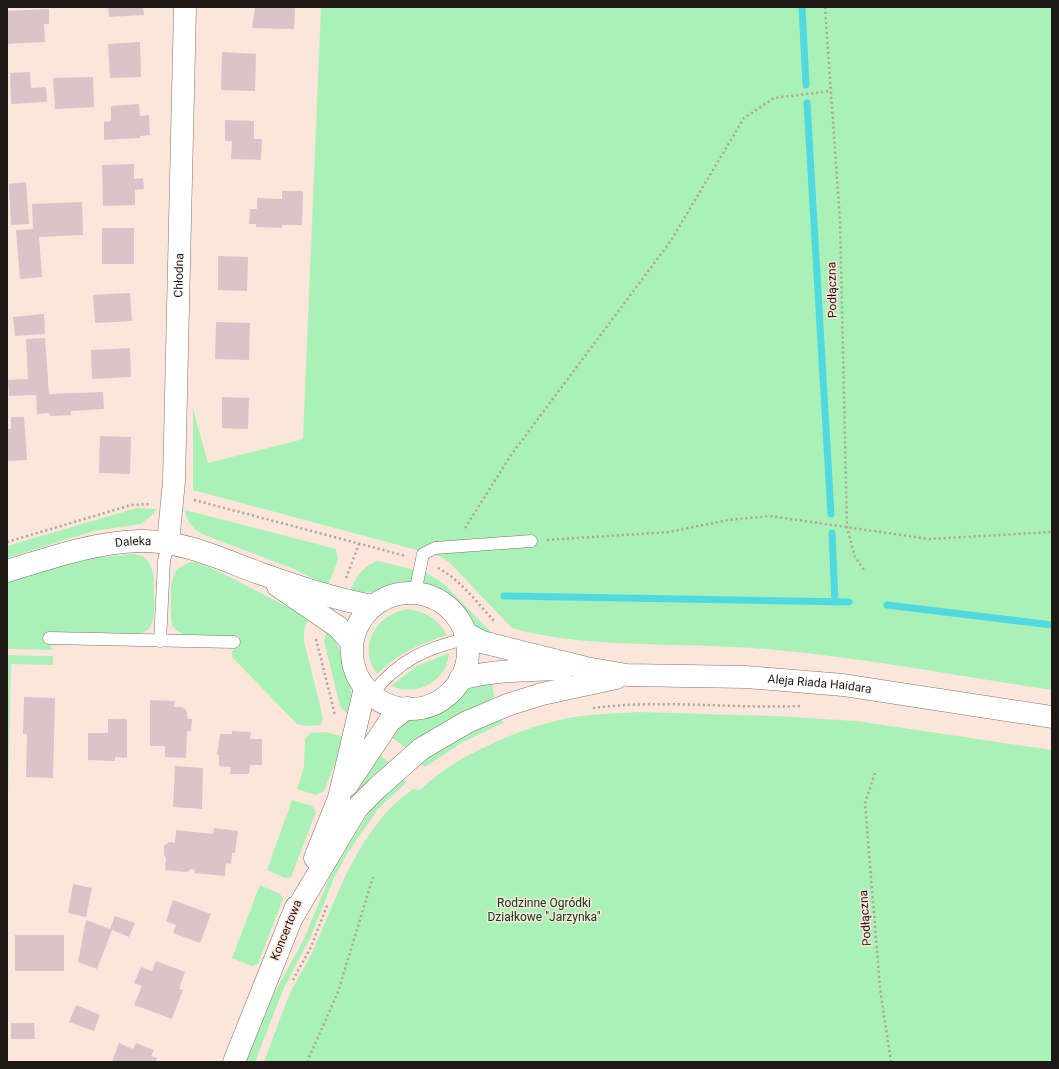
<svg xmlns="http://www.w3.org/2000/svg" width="1059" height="1069" font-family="Roboto,sans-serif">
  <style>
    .green { fill: #aaf1b8 }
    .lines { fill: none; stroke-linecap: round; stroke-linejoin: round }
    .stream { stroke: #50dae0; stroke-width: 7 }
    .building { fill: #dbc3ca }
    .service-casing { stroke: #847167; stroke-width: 13 }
    .minor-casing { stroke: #847167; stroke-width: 23 }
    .tertiary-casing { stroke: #847167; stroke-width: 23 }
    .path { stroke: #b2a198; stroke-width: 2.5; stroke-dasharray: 2 3; stroke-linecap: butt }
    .service { stroke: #fff; stroke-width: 12 }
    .minor { stroke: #fff; stroke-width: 22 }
    .tertiary { stroke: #fff; stroke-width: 22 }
    .labels { text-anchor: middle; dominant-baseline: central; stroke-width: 3; stroke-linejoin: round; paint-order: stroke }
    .street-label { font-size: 12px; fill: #201814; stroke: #fce6db }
    .park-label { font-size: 12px; fill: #05421b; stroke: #fce6db }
  </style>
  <rect width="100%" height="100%" fill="#fce6db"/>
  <!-- green -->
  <g class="green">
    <path d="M 321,7 L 1052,7 L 1052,690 C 957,676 861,657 765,649 C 683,642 602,649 522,631 L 512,628 L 449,562 L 439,556 L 193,490 L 193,409 L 208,463 L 303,439 Z"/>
    <path d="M 137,508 L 157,509 L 153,514 L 141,524 L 94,531 L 7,558 L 7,546 Z"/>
    <path d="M 185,510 L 336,549 L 338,560 L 328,586 L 294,569 L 202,534 C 193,529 186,521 185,510 Z"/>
    <path d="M 131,554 C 157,554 154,581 154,599 C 154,608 155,620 150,627 C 147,631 142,633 137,634 L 46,632 L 45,644 L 50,644 L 53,650 L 7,649 L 7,580 L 87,559 Z"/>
    <path d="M 378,561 L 427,573 L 444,584 L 496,637 L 477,628 L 454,599 L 431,586 L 414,583 L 397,584 L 373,592 L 349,593 C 356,578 362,566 378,561 Z"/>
    <path d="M 190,562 L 196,562 L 218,571 L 309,618 L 304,630 L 304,641 L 323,718 L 321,725 L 305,726 L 297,724 L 232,657 L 232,652 L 235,648 L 239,648 L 239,636 L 184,635 L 176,630 L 172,625 L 171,617 L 171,583 L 177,569 Z"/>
    <path d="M 407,609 C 426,611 438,619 447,635 C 421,643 397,654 377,674 C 357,646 376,615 407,609 Z"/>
    <path d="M 327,630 C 346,651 354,688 351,716 L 345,712 L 340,706 L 324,641 Z"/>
    <path d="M 449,653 C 447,682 416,697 391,686 L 417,666 Z"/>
    <path d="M 7,655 L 53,656 L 53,665 L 11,664 L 8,796 Z"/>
    <path d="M 492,679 L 494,698 L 448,720 L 406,748 L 389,735 L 411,718 L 437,711 L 469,687 Z"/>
    <path d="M 638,712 L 776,716 L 856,721 L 1052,750 L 1052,1062 L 264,1062 C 273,1038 281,1014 291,991 C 297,978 306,966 312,953 C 338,895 358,828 413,789 L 420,790 C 454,757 513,731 559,720 C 584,714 612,714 638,712 Z"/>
    <path d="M 501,717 L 503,723 L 463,742 L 425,767 L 419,764 L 450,742 Z"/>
    <path d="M 325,732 L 345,737 L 324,791 L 316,795 L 297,789 L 304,767 L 305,739 L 310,733 Z"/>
    <path d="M 377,753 L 390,763 L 361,790 L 358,790 L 357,788 Z"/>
    <path d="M 402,778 L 407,782 L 378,809 L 347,854 L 334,878 L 311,936 L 283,990 L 255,1062 L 245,1062 L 264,1012 L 304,939 L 330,876 L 367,815 Z"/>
    <path d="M 292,800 L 312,806 L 316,812 L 291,877 L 285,878 L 267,870 Z"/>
    <path d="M 260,885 L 280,894 L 283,899 L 258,964 L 252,966 L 232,958 Z"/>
  </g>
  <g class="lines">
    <!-- stream -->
    <g class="stream">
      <path d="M 802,7 L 806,85"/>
      <path d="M 807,103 L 831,514"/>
      <path d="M 832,533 L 835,602"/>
      <path d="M 504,596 L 849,602"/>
      <path d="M 887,605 L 1052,625"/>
    </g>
  </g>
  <!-- building -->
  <g class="building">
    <path d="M 108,7 L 143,7 L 144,15 L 109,17 Z"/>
    <path d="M 255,7 L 295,7 L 294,29 L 252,28 Z"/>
    <path d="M 49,9 L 49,24 L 44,24 L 45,42 L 7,44 L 7,11 Z"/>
    <path d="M 140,42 L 141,77 L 110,78 L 108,44 Z"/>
    <path d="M 222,52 L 256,54 L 255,91 L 221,90 Z"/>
    <path d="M 30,72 L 31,88 L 46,87 L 47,102 L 11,104 L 10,73 Z"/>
    <path d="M 93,77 L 94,107 L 55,109 L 53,78 Z"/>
    <path d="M 139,104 L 140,116 L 149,115 L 150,135 L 140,136 L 140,138 L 104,140 L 104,122 L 111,121 L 111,106 Z"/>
    <path d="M 225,120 L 254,121 L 254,139 L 262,139 L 261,160 L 231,159 L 232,141 L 225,141 Z"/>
    <path d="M 134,164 L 134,179 L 143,178 L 144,189 L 135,190 L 135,205 L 103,206 L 102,165 Z"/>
    <path d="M 26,182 L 29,224 L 11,225 L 9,184 Z"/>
    <path d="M 282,191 L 303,191 L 302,225 L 282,225 L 282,228 L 256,227 L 256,224 L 249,224 L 250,209 L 257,209 L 257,198 L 282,199 Z"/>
    <path d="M 82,202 L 83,235 L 39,237 L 42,277 L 20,279 L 16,230 L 33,229 L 32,204 Z"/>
    <rect x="102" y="228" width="32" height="36"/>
    <path d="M 218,256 L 248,257 L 247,291 L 218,290 Z"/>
    <path d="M 130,293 L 132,321 L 95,323 L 93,295 Z"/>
    <path d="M 44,314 L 45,334 L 15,336 L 13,317 Z"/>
    <path d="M 216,322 L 250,323 L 249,360 L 215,359 Z"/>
    <path d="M 45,338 L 49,394 L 103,392 L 104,409 L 71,411 L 71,415 L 50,416 L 49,413 L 37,414 L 36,395 L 9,396 L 8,380 L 28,379 L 26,339 Z"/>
    <path d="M 130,348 L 131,377 L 92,379 L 91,350 Z"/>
    <path d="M 222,397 L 249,398 L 248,429 L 222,428 Z"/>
    <path d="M 11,417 L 24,417 L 27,460 L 7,461 L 7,429 L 11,429 Z"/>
    <path d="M 100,436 L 131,437 L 130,474 L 99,473 Z"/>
    <path d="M 24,697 L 55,698 L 53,778 L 26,777 L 27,734 L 23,734 Z"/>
    <path d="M 150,700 L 175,701 L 174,707 L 182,707 L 186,710 L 188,719 L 192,719 L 191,731 L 187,731 L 186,758 L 165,757 L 165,746 L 150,746 Z"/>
    <path d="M 108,719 L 127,719 L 127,758 L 115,757 L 115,761 L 88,760 L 88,733 L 108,733 Z"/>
    <path d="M 232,731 L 251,732 L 250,739 L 262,739 L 262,765 L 250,765 L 249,774 L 230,774 L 231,767 L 219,766 L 219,755 L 217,755 L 220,734 L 232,734 Z"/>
    <path d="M 175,766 L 203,768 L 202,809 L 173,807 Z"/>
    <path d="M 214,828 L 238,831 L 235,853 L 232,853 L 231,864 L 226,863 L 225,876 L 194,873 L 195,870 L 191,869 L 187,872 L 165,870 L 166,858 L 164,855 L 164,846 L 169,842 L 175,843 L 176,830 L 213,834 Z"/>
    <path d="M 73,884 L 92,888 L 86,917 L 68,913 Z"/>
    <path d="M 173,900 L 211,914 L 200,943 L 173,933 L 176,925 L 166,921 Z"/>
    <path d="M 115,916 L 135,923 L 129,937 L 112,930 L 97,969 L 78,962 L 86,920 L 110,929 Z"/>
    <rect x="15" y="935" width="49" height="36"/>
    <path d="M 156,961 L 185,972 L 179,989 L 183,990 L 172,1019 L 134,1005 L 142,986 L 134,983 L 141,967 L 152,971 Z"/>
    <path d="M 76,1005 L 100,1015 L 94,1031 L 69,1022 Z"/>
    <path d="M 11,1023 L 34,1023 L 35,1039 L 11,1039 Z"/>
    <path d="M 119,1043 L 133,1049 L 136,1043 L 154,1050 L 151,1056 L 157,1058 L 156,1062 L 112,1062 Z"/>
  </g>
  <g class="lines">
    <defs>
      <g id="service">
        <path d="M 415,593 L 423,554 L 435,548 L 531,541"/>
        <path d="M 49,638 L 234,642"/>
        <path d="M 160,641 L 164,561 L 168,543"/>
        <path d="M 372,694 C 398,661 425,648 466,639"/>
      </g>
      <g id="minor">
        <path id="s1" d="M 168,543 L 174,481 L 185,7"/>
        <path id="s2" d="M 7,571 C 50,558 95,542 140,541 C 182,540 221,559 259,573 C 296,586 334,599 373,606"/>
        <path d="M 278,586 L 338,627 L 352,643"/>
      </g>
      <g id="tertiary">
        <circle cx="410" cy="651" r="58"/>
        <path id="s3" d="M 465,633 L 482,642 L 586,668 L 627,675 L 746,677 L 843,685 L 1052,717"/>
        <path d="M 460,679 C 494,670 528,670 563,669"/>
        <path d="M 347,785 L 390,721 L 407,708"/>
        <path d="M 315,858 L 339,798 L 365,688"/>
        <path d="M 290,921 L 357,808 L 377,788 L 421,749 L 467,722 L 507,705 L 542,694 L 616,678"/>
        <path d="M 234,1062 L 296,907"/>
      </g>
    </defs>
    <!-- service casing -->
    <use href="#service" class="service-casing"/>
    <!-- minor casing -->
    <use href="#minor" class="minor-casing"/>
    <!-- tertiary casing -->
    <use href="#tertiary" class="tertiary-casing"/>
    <!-- path -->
    <g class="path">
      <path d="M 825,7 L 840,221 L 847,528 L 855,557 L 864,570"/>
      <path d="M 194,500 L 406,556"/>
      <path d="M 465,528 L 511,455 L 670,242 L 744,118 L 774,98 L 831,91"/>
      <path d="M 547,540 L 669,532 L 728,520 L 770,516 L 929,539 L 1052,532"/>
      <path d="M 7,542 L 131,505 L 149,504"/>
      <path d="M 438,568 C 461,580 478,604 495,622"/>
      <path d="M 346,578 L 359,544"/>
      <path d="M 316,639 L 335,715"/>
      <path d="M 593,708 C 662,699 733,709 802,706"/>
      <path d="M 875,773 L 865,803 L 880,988 L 891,1062"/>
      <path d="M 293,980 L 311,947 L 328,903"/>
      <path d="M 307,1062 L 338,992 L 373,877"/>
    </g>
    <!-- service -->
    <use href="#service" class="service"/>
    <!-- minor -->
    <use href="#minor" class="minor"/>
    <!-- tertiary -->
    <use href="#tertiary" class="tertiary"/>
  </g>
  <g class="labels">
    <!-- street labels -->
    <g class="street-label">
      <text stroke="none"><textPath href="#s1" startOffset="268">Chłodna</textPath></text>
      <text transform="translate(832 290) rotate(-91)">Podłączna</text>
      <text stroke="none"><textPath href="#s2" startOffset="130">Daleka</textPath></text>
      <text stroke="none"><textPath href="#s3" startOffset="361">Aleja Riada Haidara</textPath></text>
      <text transform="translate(865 918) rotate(-94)">Podłączna</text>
      <text transform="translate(286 930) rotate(-68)">Koncertowa</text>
    </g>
    <!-- park labels -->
    <g class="park-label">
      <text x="544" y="903">Rodzinne Ogródki<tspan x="544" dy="14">Działkowe "Jarzynka"</tspan></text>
    </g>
  </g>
  <!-- border -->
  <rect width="1059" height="1069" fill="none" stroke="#201814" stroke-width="16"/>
</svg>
